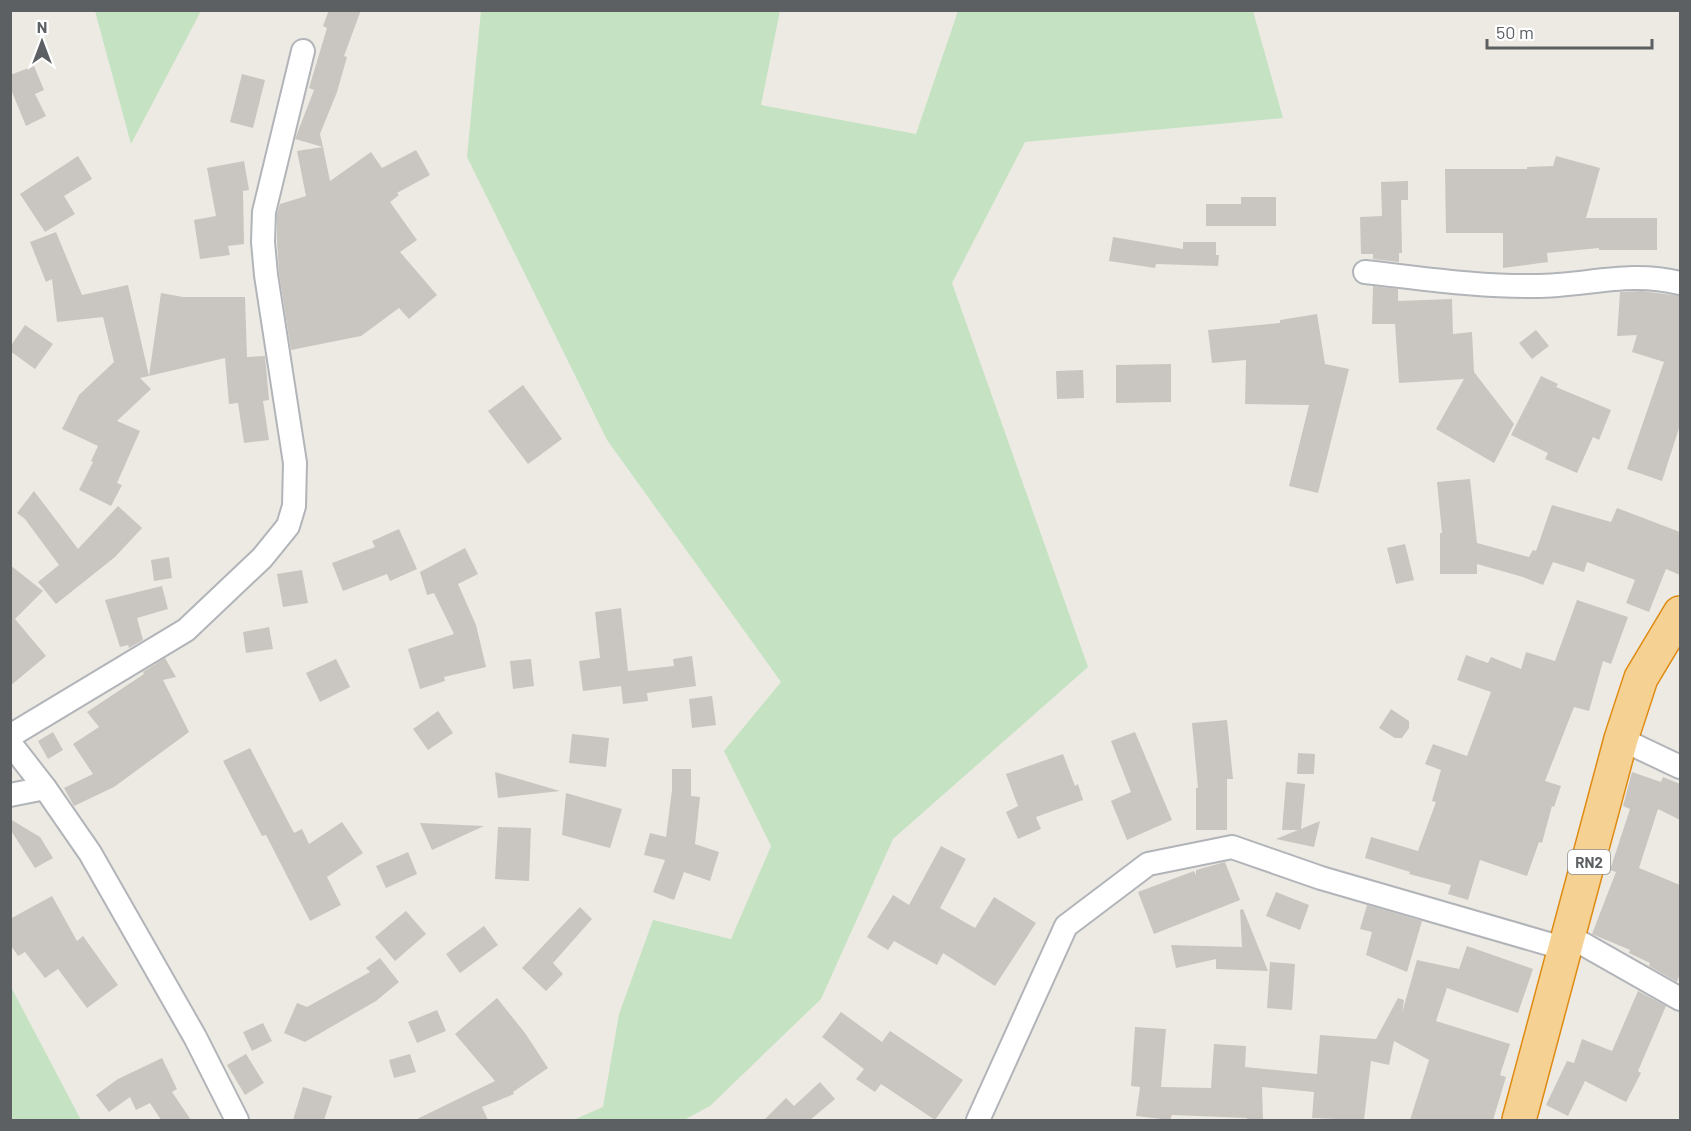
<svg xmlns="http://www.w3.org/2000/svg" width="1691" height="1131" font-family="Barlow,sans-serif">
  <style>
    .green { fill: #c5e3c2 }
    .building { fill: #c9c5c0 }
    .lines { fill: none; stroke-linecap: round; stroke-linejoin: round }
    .street-casing { stroke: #b1b4b8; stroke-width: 26 }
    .highway-casing { stroke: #df8a11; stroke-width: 36 }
    .street { stroke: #fff; stroke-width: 22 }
    .highway { stroke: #f5d293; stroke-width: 33 }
    .labels { text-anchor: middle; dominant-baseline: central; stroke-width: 6; stroke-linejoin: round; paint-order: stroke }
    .shield { fill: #fff; stroke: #8d9092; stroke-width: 1.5 }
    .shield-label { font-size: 15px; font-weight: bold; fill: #5c6063 }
  </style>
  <rect width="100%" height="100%" fill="#edeae4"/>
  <!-- green -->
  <g class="green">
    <path d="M 481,10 L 780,11 L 761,105 L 916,134 L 958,11 L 1253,11 L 1283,118 L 1025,142 L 952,283 L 1088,667 L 893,839 L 821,999 L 710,1106 L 684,1120 L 573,1120 L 603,1107 L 619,1014 L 653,920 L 731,939 L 771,846 L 724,751 L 781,682 L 607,440 L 467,157 Z"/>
    <path d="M 95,11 L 201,11 L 131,144 Z"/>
    <path d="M 10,987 L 11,987 L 81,1120 L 11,1120 Z"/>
  </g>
  <!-- building -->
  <g class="building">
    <path d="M 329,10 L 361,10 L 344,56 L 347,57 L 337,92 L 320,134 L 323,147 L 295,139 L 314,90 L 309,88 L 327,28 L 323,26 Z"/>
    <path d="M 34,66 L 44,90 L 35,94 L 46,116 L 26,126 L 10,87 L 10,75 Z"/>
    <path d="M 242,74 L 265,80 L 253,128 L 230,122 Z"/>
    <path d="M 323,147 L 330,181 L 371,152 L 382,168 L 416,150 L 430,175 L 397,193 L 399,195 L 390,202 L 417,240 L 400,252 L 437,295 L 409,319 L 399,308 L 361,336 L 291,350 L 279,273 L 277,240 L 277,214 L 280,204 L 306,196 L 297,151 Z"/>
    <path d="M 78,156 L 92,179 L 64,196 L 75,214 L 45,232 L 20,194 Z"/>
    <path d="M 1556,156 L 1600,168 L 1586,218 L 1657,218 L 1657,250 L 1599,250 L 1599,248 L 1547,253 L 1548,262 L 1503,268 L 1503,233 L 1446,233 L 1445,169 L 1527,169 L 1527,167 L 1553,166 Z"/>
    <path d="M 244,161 L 249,190 L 243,191 L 244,244 L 228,246 L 230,255 L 200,259 L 194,220 L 216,216 L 207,168 Z"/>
    <path d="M 1408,181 L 1408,200 L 1401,200 L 1402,253 L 1399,253 L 1399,262 L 1373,259 L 1373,254 L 1361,254 L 1360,217 L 1382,216 L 1381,182 Z"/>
    <path d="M 1241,197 L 1276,197 L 1276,226 L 1206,226 L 1206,204 L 1241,204 Z"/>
    <path d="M 56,232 L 82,295 L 128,285 L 149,376 L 140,378 L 151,389 L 117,421 L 140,431 L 117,483 L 122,485 L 111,506 L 79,490 L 93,462 L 91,461 L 98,446 L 62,429 L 79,395 L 114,362 L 103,317 L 57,322 L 52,279 L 46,282 L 30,242 Z"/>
    <path d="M 1113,237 L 1183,249 L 1183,242 L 1216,242 L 1216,255 L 1219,255 L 1218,266 L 1156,264 L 1155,268 L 1109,261 Z"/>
    <path d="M 1373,286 L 1398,289 L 1398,301 L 1452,299 L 1453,334 L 1472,332 L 1474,372 L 1514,424 L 1494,463 L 1436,429 L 1464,379 L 1399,383 L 1395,324 L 1372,324 Z"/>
    <path d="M 1642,291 L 1680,296 L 1680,425 L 1662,481 L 1627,469 L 1664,362 L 1632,352 L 1637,335 L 1617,336 L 1620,292 Z"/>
    <path d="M 161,293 L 183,297 L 245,297 L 247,357 L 265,356 L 269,400 L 263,401 L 269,440 L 244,443 L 238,403 L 229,404 L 225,358 L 149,376 Z"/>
    <path d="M 1317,314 L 1325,364 L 1349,369 L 1318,493 L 1289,486 L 1309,405 L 1245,404 L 1246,360 L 1212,363 L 1208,330 L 1280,323 L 1280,320 Z"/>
    <path d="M 25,325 L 53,344 L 35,369 L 10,351 L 10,347 Z"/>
    <path d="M 1536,330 L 1549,346 L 1532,359 L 1519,343 Z"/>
    <path d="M 1171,364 L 1171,402 L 1116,403 L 1116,365 Z"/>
    <path d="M 1083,370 L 1084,398 L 1057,399 L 1056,371 Z"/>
    <path d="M 1541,376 L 1558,384 L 1556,387 L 1611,410 L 1599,440 L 1593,437 L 1577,473 L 1545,459 L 1548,453 L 1511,435 Z"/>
    <path d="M 523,385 L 562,439 L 528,464 L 488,411 Z"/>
    <path d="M 1470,479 L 1477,543 L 1529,557 L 1533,550 L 1536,551 L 1552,505 L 1611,522 L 1617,508 L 1680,532 L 1680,575 L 1666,569 L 1649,612 L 1626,603 L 1635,580 L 1587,562 L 1584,572 L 1553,562 L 1543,585 L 1523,577 L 1477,564 L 1477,574 L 1440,574 L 1440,533 L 1442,533 L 1437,482 Z"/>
    <path d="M 34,491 L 78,549 L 118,506 L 142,528 L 115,557 L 56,604 L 38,582 L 59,565 L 25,519 L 17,513 Z"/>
    <path d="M 399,529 L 417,569 L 390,581 L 387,574 L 343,591 L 332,563 L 375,547 L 372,541 Z"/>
    <path d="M 1405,544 L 1414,580 L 1396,584 L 1387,548 Z"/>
    <path d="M 465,548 L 478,574 L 458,584 L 476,625 L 486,667 L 444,677 L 445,681 L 420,689 L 408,649 L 454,634 L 434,593 L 427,595 L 420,572 Z"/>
    <path d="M 169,557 L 172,578 L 154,581 L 151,560 Z"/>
    <path d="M 10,565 L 43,591 L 15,619 L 46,656 L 10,686 Z"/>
    <path d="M 302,570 L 308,603 L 283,607 L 277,574 Z"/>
    <path d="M 162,586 L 168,609 L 137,618 L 143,640 L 129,648 L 128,645 L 120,647 L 105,600 Z"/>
    <path d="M 1577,600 L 1628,617 L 1611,664 L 1603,661 L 1589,711 L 1574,707 L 1545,781 L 1561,786 L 1554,807 L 1552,806 L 1542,843 L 1539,842 L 1527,876 L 1480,860 L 1468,900 L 1448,894 L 1451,885 L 1409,874 L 1410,872 L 1365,858 L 1371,837 L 1418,851 L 1436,802 L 1432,801 L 1441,770 L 1425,764 L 1433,744 L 1467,756 L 1491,692 L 1457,680 L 1466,655 L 1488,663 L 1491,657 L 1521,669 L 1526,652 L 1555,661 Z"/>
    <path d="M 621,608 L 628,671 L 674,666 L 673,659 L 692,656 L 696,686 L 647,693 L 648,701 L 623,704 L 621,686 L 583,691 L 579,661 L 600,658 L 595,612 Z"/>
    <path d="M 269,627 L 273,649 L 246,653 L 243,632 Z"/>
    <path d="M 165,658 L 176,677 L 163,680 L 189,732 L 114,787 L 74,806 L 64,788 L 93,774 L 73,744 L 99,727 L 87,712 L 144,674 L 143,672 Z"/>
    <path d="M 336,659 L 350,687 L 320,702 L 306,673 Z"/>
    <path d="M 531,659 L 534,686 L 513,689 L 510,661 Z"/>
    <path d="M 712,696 L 716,725 L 692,728 L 689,699 Z"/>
    <path d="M 1391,709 L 1409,721 L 1409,728 L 1402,738 L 1395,738 L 1379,728 Z"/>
    <path d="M 438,711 L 453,733 L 428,750 L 413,729 Z"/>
    <path d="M 1227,720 L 1233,779 L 1227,779 L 1227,830 L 1196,830 L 1196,788 L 1198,788 L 1192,723 Z"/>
    <path d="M 53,732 L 63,750 L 48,759 L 38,741 Z"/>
    <path d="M 1135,732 L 1172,820 L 1127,840 L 1111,801 L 1131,792 L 1111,741 Z"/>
    <path d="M 572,734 L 609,738 L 606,767 L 569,763 Z"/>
    <path d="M 250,748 L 294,833 L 302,829 L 309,844 L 342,822 L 363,853 L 327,877 L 341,905 L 310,921 L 266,835 L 262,836 L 223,761 Z"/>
    <path d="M 1298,753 L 1315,754 L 1314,774 L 1297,774 Z"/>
    <path d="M 1063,754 L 1075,786 L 1078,784 L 1083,800 L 1036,817 L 1041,829 L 1018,839 L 1006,812 L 1018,806 L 1006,774 Z"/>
    <path d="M 672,769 L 691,769 L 691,796 L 700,797 L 695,844 L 719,852 L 710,881 L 684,872 L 674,900 L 653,892 L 665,860 L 644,855 L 650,833 L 666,837 L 672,790 Z"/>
    <path d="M 495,772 L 560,791 L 498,798 Z"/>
    <path d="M 1632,772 L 1661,782 L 1663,777 L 1680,784 L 1680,820 L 1658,809 L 1639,868 L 1680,885 L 1680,973 L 1677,982 L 1649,966 L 1650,963 L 1629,953 L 1630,950 L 1592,934 L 1616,872 L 1610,870 L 1630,809 L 1623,806 Z"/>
    <path d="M 1286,782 L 1305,784 L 1301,829 L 1320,821 L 1314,847 L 1276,839 L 1298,830 L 1282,830 Z"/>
    <path d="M 566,793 L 622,809 L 610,848 L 562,835 Z"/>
    <path d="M 10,819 L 40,837 L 53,858 L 35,868 L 10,829 Z"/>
    <path d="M 420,823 L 484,826 L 432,850 Z"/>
    <path d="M 498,827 L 531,828 L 529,881 L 495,879 Z"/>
    <path d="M 941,846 L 966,859 L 940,908 L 975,928 L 994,897 L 1036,923 L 995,986 L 943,953 L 937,965 L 894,941 L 888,950 L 867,937 L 893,895 L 909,905 Z"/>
    <path d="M 408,852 L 417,874 L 386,888 L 376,866 Z"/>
    <path d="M 1225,862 L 1240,900 L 1154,934 L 1138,892 L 1194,871 L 1196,875 L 1196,870 Z"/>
    <path d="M 1276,892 L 1309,905 L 1300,930 L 1266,916 Z"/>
    <path d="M 52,896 L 77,941 L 83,936 L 118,985 L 87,1008 L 58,969 L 45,978 L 25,952 L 18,956 L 10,944 L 10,919 Z"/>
    <path d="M 1367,905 L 1422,921 L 1407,972 L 1366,955 L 1372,932 L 1360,929 Z"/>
    <path d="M 580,907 L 592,919 L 553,963 L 563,974 L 546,991 L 522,968 Z"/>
    <path d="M 1243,909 L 1268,971 L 1216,969 L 1216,959 L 1176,968 L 1171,945 L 1242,947 L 1240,910 Z"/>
    <path d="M 406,911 L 426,934 L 395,961 L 375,937 Z"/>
    <path d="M 484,926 L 498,945 L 460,973 L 446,954 Z"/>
    <path d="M 1467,946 L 1533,969 L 1518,1013 L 1447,988 L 1436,1021 L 1510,1044 L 1500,1075 L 1506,1077 L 1493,1120 L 1410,1120 L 1429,1060 L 1394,1041 L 1389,1065 L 1371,1061 L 1364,1120 L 1312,1118 L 1314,1092 L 1262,1087 L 1263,1120 L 1247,1120 L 1247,1118 L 1172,1115 L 1170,1120 L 1136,1116 L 1140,1087 L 1131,1086 L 1135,1027 L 1166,1029 L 1161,1087 L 1211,1088 L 1214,1044 L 1246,1046 L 1245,1067 L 1317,1074 L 1320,1035 L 1376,1039 L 1398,998 L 1404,1000 L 1402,1013 L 1417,960 L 1459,969 Z"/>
    <path d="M 380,958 L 399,982 L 376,1001 L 305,1042 L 284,1033 L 297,1003 L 307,1007 L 370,972 L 366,968 Z"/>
    <path d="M 1270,962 L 1295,964 L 1292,1010 L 1267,1008 Z"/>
    <path d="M 1638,991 L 1666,1006 L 1638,1071 L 1641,1073 L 1626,1102 L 1585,1081 L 1568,1116 L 1546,1105 L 1567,1061 L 1574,1063 L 1582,1039 L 1612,1051 Z"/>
    <path d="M 497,998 L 525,1033 L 548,1068 L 513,1092 L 514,1094 L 482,1107 L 488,1120 L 415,1120 L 495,1081 L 455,1034 Z"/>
    <path d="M 437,1010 L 446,1031 L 417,1043 L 408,1022 Z"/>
    <path d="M 841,1012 L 882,1042 L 890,1031 L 963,1080 L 935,1120 L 881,1084 L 875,1092 L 856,1079 L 864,1069 L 822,1037 Z"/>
    <path d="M 263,1023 L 272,1041 L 252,1051 L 243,1032 Z"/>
    <path d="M 246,1054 L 264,1083 L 245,1095 L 227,1065 Z"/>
    <path d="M 410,1054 L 416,1072 L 394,1078 L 389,1060 Z"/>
    <path d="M 162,1058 L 177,1089 L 172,1092 L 191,1120 L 161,1120 L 150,1103 L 136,1110 L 130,1097 L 109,1112 L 96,1095 L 118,1079 Z"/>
    <path d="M 820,1082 L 835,1099 L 810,1120 L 764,1120 L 786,1098 L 794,1106 Z"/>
    <path d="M 303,1087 L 332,1096 L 324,1120 L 293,1120 Z"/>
  </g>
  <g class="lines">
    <defs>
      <g id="street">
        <path d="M 1365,272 C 1421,278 1478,287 1535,286 C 1587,286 1627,270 1680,283"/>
        <path d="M 10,736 L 186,630 L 262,558 L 288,526 L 294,506 L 295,463 L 266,275 L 263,242 L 264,212 L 303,51"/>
        <path d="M 1621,739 L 1680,767"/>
        <path d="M 10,743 L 45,788"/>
        <path d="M 10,795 L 45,788 L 90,853 L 195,1037 L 237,1120"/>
        <path d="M 1569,936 L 1680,999"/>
        <path d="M 978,1120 L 1066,926 L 1148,864 L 1232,847 L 1321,878 L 1566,949"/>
      </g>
      <path id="highway" d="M 1519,1120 L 1621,739 L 1641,678 L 1680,613"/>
    </defs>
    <!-- street casing -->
    <use href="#street" class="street-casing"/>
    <!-- highway casing -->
    <use href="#highway" class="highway-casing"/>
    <!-- street -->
    <use href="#street" class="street"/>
    <!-- highway -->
    <use href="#highway" class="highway"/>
  </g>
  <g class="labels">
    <!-- shield labels -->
    <rect class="shield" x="1568" y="850" width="42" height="24" rx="4.5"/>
    <g class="shield-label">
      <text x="1589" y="862">RN2</text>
    </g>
  </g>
  <!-- border -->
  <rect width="1691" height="1131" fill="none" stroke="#5c6063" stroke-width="24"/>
  <!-- north arrow -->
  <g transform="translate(42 42)" stroke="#ffffff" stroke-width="4.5" paint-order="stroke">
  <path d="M0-4.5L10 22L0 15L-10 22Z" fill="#5c6063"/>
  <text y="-9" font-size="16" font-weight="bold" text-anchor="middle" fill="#5c6063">N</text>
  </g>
  <!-- scale -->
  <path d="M1487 39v9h165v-9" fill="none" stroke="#5c6063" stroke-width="3"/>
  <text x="1496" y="39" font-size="18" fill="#5c6063" stroke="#ffffff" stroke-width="4.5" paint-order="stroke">50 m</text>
</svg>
